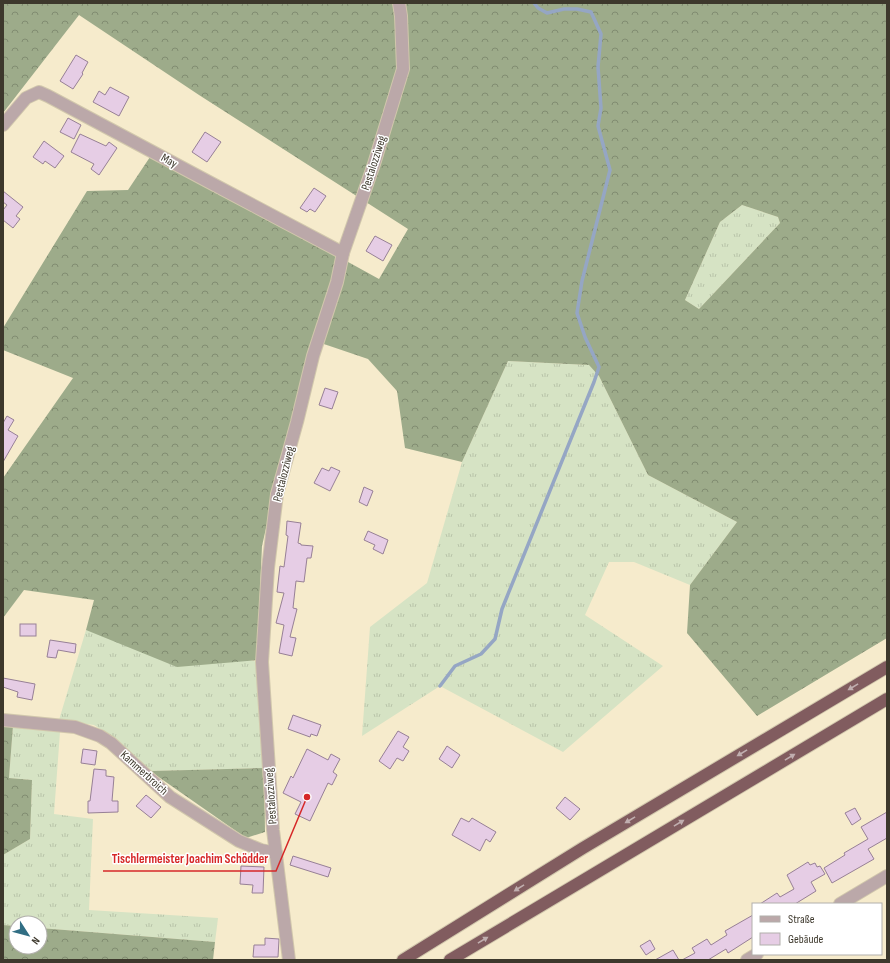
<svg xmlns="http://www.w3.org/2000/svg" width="890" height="963" font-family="'Sofia Sans Condensed',sans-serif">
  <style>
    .grass { fill: url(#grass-tufts) }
    .forest { fill: url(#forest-crowns); fill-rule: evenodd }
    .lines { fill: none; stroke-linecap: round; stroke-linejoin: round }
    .stream { stroke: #95a6c4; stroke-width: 3.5 }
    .building { fill: #e6cde5; stroke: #978096 }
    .street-casing { stroke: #d1c7ac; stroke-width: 14 }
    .highway-casing { stroke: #d1c7ac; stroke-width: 14 }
    .street { stroke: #bba8a9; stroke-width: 12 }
    .highway { stroke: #815c5f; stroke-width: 12 }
    .oneway { fill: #c0aeaf }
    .labels { text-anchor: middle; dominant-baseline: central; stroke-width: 3; stroke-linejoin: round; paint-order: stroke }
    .street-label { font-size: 12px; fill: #3d382c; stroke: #fff }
    .leader { fill: none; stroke: #d62828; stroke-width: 1.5 }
    .callout-dot { fill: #d62828; stroke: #fff; stroke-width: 1.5 }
    .callout-label { font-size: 13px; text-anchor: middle; font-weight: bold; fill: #d62828; stroke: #fff; stroke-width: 3; stroke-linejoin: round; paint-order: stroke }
  </style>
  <defs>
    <pattern id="grass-tufts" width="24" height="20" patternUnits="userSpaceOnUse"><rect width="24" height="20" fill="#d6e3c4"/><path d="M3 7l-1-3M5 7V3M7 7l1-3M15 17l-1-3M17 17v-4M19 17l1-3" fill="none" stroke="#b9c4a9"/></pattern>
    <pattern id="forest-crowns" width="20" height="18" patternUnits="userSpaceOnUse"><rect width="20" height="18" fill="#9dab8a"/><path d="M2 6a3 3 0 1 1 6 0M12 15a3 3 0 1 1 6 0" fill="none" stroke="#818c71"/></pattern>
  </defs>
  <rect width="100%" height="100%" fill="#f6ebcc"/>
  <!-- grass -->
  <g class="grass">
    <path d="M 742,205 L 778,217 L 780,223 L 699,309 L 685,300 L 720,222 Z"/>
    <path d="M 508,361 L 590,365 L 599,376 L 648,475 L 737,522 L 690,585 L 634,562 L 609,562 L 585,615 L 663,666 L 563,752 L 440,686 L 362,736 L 370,627 L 427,583 L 462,462 Z"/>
    <path d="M 86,630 L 259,662 L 264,768 L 150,771 L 121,743 L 94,725 L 59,720 Z"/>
    <path d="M 13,726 L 24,729 L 60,732 L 54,814 L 93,819 L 89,910 L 218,918 L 215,942 L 40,928 L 40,923 L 16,923 L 16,926 L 3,925 L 3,855 L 30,839 L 32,780 L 9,778 Z"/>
  </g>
  <!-- forest -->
  <g class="forest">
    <path d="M 3,3 L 887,3 L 887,638 L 757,716 L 687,633 L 690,585 L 737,522 L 648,475 L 599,376 L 589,365 L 508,361 L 462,462 L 405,448 L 397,391 L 368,359 L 315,341 L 273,497 L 262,546 L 259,612 L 259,660 L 177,667 L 86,630 L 94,600 L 24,590 L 3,618 L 3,478 L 73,378 L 3,350 L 3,328 L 87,191 L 128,190 L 152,154 L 379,279 L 408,229 L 199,95 L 79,15 L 3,113 ZM 742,205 L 778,217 L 780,223 L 699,309 L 685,300 L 720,222 Z"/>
    <path d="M 3,723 L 13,726 L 9,778 L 32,780 L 30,839 L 3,855 Z"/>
    <path d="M 264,768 L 265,832 L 246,838 L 150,771 Z"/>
    <path d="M 3,925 L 16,926 L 16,947 L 40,947 L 40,928 L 215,942 L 213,960 L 3,960 Z"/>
  </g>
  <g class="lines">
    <!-- stream -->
    <path class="stream" d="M 440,686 L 455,666 L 481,654 L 495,639 L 502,609 L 594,382 L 599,367 L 585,337 L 577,313 L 582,281 L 610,170 L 598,126 L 601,108 L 598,67 L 601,34 L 591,12 L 577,9 L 564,9 L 547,13 L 538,8 L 534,3"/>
  </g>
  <!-- building -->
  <g class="building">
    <path d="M 76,55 L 88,62 L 82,73 L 83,74 L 73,89 L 60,81 Z"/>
    <path d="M 110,87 L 129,97 L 119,116 L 93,102 L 99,91 L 105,95 Z"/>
    <path d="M 68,118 L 81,125 L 74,139 L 60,132 Z"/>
    <path d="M 205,132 L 221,142 L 207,162 L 192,152 Z"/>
    <path d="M 80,134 L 106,146 L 109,142 L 117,148 L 99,175 L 91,169 L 94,164 L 71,152 Z"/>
    <path d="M 44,141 L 64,156 L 55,168 L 45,161 L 43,164 L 33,157 Z"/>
    <path d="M 314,188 L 326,196 L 315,212 L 310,209 L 307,212 L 300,208 Z"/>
    <path d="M 3,191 L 23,207 L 16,216 L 20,219 L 13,228 L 3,220 L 3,210 L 7,205 L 3,202 Z"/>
    <path d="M 375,236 L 392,245 L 383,261 L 366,251 Z"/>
    <path d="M 325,388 L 338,392 L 332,409 L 319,405 Z"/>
    <path d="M 7,416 L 14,420 L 8,430 L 18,436 L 3,462 L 3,423 Z"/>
    <path d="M 331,467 L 340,471 L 330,491 L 314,483 L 322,468 L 329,471 Z"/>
    <path d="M 364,487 L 373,491 L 367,506 L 359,502 Z"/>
    <path d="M 287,521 L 301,523 L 298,543 L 301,544 L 301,545 L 313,546 L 311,558 L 307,558 L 304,582 L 296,581 L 293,608 L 297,609 L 290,637 L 296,638 L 292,656 L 279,653 L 284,625 L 276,623 L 284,593 L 277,592 L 280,566 L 284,567 L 288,536 L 286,535 Z"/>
    <path d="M 368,531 L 388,540 L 383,554 L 373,549 L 375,545 L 364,540 Z"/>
    <rect x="20" y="624" width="16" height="12"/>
    <path d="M 50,640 L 76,644 L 75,653 L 58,650 L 56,658 L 47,657 Z"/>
    <path d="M 3,678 L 35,684 L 32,700 L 17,697 L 18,692 L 3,687 Z"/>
    <path d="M 293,715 L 321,725 L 317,736 L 311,734 L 310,737 L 288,729 Z"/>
    <path d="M 398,731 L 409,737 L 403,747 L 409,751 L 403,761 L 397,758 L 390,769 L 379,761 Z"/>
    <path d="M 447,746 L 460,755 L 452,768 L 439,759 Z"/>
    <path d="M 83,749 L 97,751 L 95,765 L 81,763 Z"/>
    <path d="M 307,749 L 328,760 L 331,754 L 340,759 L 333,772 L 337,775 L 332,785 L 328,783 L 310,821 L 295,814 L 301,802 L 283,793 L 291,776 L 293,778 Z"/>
    <path d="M 94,769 L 106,770 L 106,776 L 114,777 L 112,801 L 118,801 L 118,812 L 88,813 L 88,801 L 90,801 Z"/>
    <path d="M 146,795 L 161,807 L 151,818 L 136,806 Z"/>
    <path d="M 565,797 L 580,809 L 570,820 L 556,808 Z"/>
    <path d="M 855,808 L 861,819 L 852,825 L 845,813 Z"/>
    <path d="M 887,812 L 887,838 L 868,849 L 874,859 L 832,883 L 824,868 L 845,855 L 844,853 L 868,839 L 861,827 Z"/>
    <path d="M 461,818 L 469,822 L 472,818 L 496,832 L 490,842 L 486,839 L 480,851 L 452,835 Z"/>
    <path d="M 293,856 L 331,868 L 328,877 L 290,865 Z"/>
    <path d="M 808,862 L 810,865 L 815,863 L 817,867 L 820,866 L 825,874 L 811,882 L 816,891 L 795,904 L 760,904 L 777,893 L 780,897 L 794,889 L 787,875 Z"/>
    <path d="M 241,866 L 264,867 L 263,893 L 252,893 L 253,885 L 240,884 Z"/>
    <path d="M 753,915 L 753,937 L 728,953 L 726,949 L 708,960 L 682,960 L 695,953 L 692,948 L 707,939 L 711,945 L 727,935 L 725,931 Z"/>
    <path d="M 265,938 L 279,939 L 278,957 L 253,957 L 254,945 L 265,945 Z"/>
    <path d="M 650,940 L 655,949 L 646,955 L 640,946 Z"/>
    <path d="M 673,950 L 679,960 L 655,960 Z"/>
  </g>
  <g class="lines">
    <defs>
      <g id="street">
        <path d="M 3,125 L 26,98 L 39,92 L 48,96 L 209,182 L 343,253"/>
        <path d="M 3,720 L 75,727 L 100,736 L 111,743 L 170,797 L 239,841 L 261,850 L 276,853"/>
        <path d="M 840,904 L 887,876"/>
        <path d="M 289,960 L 273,830 L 262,662 L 268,568 L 277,494 L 297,422 L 313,356 L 337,282 L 343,253 L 374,164 L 403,69 L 401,16 L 399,3"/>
        <path d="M 747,960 L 757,954"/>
      </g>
      <g id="highway">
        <path d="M 403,960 L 583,848 L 887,667"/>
        <path d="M 450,960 L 887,699"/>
      </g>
    </defs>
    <!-- street casing -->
    <use href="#street" class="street-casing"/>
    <!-- highway casing -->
    <use href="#highway" class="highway-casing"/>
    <!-- street -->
    <use href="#street" class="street"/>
    <!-- highway -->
    <use href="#highway" class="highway"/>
  </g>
  <!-- one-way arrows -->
  <defs><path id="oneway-solid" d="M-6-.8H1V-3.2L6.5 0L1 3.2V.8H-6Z"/></defs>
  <g class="oneway">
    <use href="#oneway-solid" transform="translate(853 687) rotate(149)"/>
    <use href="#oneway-solid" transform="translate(742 753) rotate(149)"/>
    <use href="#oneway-solid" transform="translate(790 757) rotate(-31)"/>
    <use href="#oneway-solid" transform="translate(630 820) rotate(149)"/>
    <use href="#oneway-solid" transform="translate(679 823) rotate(-31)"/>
    <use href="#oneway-solid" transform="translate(519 888) rotate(148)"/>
    <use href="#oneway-solid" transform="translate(483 940) rotate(-31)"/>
  </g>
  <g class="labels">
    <!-- street labels -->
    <g class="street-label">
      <text transform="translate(169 161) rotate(29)">May</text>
      <text transform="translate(374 163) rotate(-72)">Pestalozziweg</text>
      <text transform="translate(284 474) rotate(-76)">Pestalozziweg</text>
      <text transform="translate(144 773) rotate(42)">Kammerbroich</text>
      <text transform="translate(271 796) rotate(-94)">Pestalozziweg</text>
    </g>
  </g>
  <!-- callouts -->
  <path class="leader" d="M307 797L276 871H103"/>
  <circle class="callout-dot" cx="307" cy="797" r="4"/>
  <g class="callout-label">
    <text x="190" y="863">Tischlermeister Joachim Schödder</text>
  </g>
  <!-- border -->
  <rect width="890" height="963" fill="none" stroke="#3d382c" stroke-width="8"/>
  <!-- legend -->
  <rect x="752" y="903" width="130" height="52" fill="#ffffff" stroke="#b1afab"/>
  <rect x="760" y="916" width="20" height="6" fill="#bba8a9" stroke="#b1afab"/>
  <text x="788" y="923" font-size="12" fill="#3d382c">Straße</text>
  <rect x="760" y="933" width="20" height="12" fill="#e6cde5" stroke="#b1afab"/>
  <text x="788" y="943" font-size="12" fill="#3d382c">Gebäude</text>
  <!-- north arrow -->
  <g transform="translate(28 935) rotate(126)"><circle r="19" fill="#ffffff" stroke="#b1afab"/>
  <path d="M0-3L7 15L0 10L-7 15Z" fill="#316e84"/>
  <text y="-6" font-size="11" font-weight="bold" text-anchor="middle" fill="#3d382c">N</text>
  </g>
</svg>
